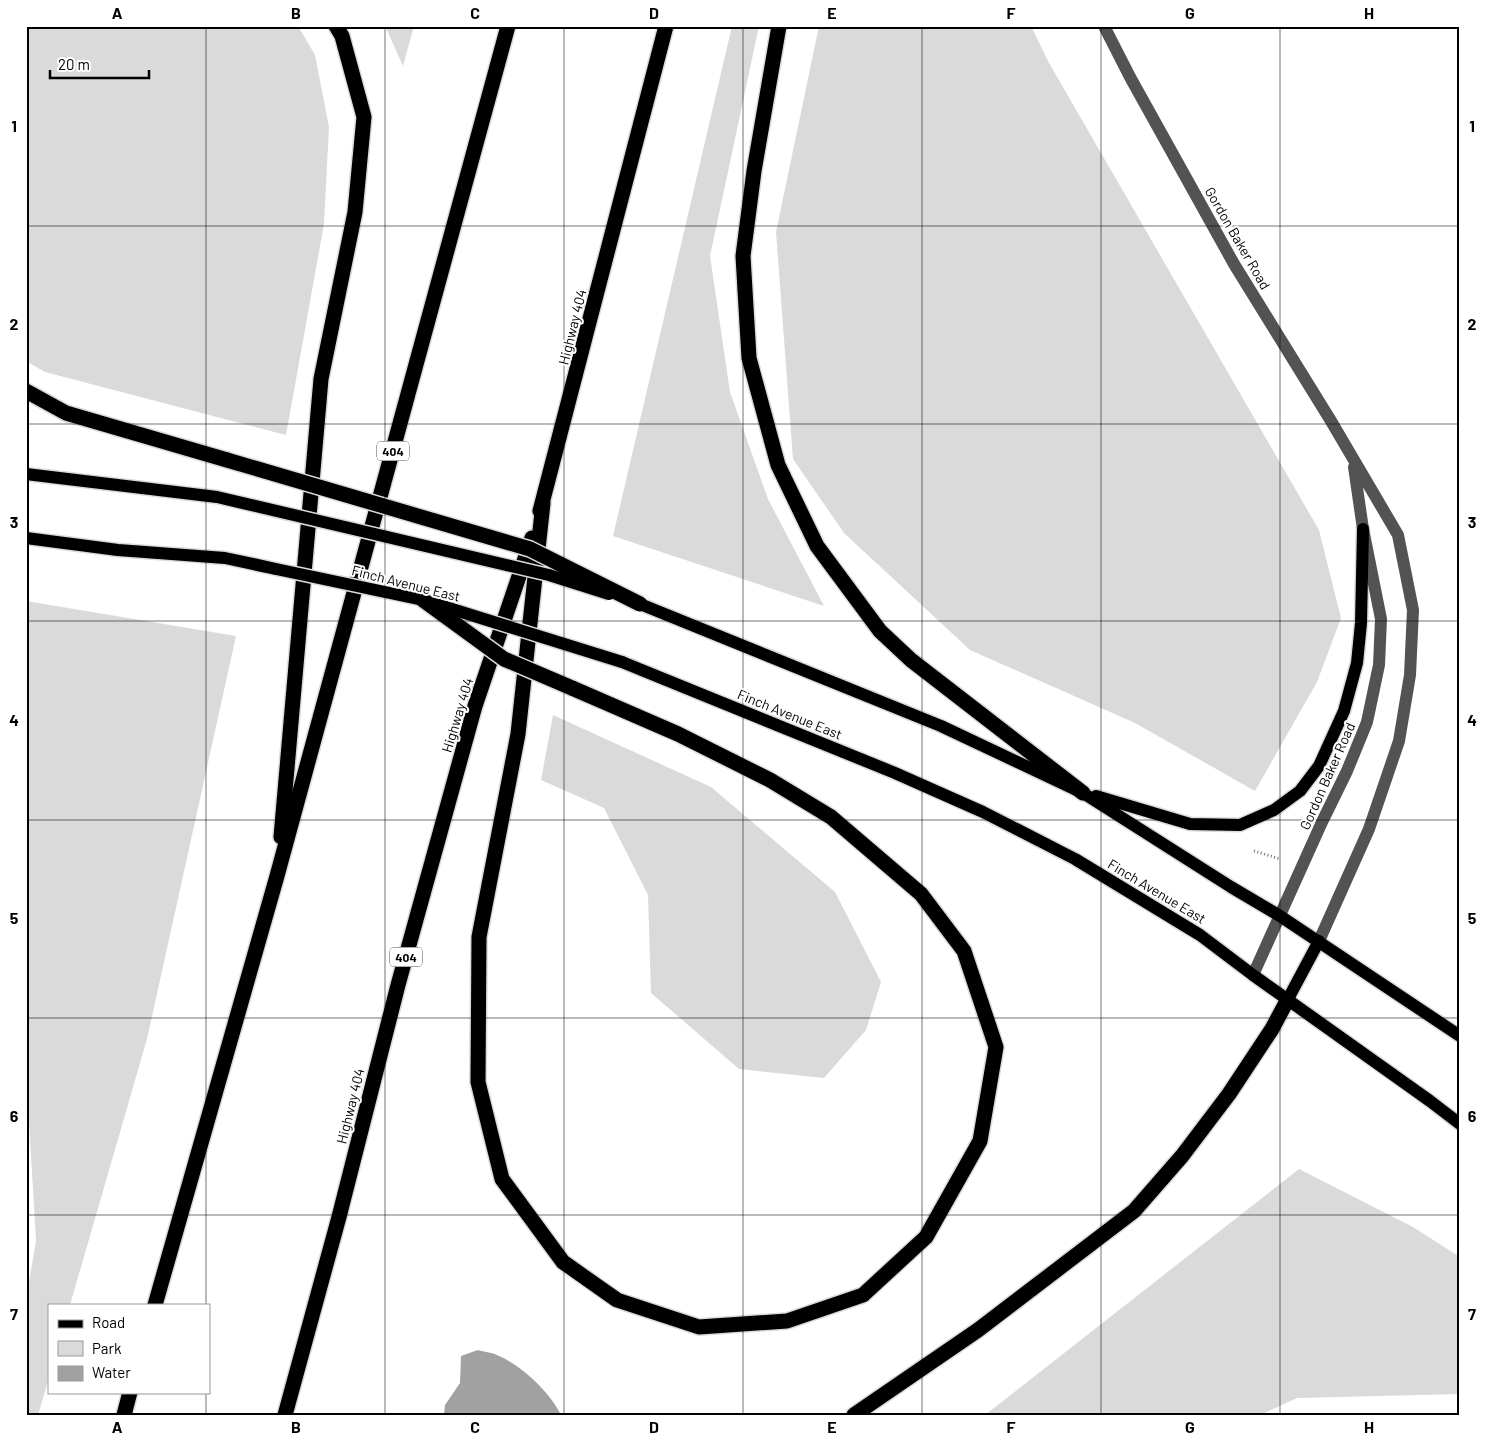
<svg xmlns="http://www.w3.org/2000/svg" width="1486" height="1441" font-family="Barlow,sans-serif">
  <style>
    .green { fill: #dadada }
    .water { fill: #a1a1a1 }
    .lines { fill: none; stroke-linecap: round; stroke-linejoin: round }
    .major-casing { stroke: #dbdbdb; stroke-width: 15 }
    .highway-casing { stroke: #dbdbdb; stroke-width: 18 }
    .path { stroke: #757575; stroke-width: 3; stroke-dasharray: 1 2.5; stroke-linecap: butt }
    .minor { stroke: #535353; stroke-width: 12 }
    .major { stroke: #000; stroke-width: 12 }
    .highway { stroke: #000; stroke-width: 15 }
    .major-bridge-casing { stroke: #dbdbdb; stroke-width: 15; stroke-linecap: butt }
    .highway-bridge-casing { stroke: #dbdbdb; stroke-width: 18; stroke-linecap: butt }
    .major-bridge { stroke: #000; stroke-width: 12 }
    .highway-bridge { stroke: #000; stroke-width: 15 }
    .grid { fill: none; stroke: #000; stroke-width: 1; stroke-opacity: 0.55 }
    .labels { text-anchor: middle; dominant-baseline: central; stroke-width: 4; stroke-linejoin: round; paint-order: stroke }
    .shield { fill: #fff; stroke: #4c4c4c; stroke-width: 1 }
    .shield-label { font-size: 12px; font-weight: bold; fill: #000 }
    .street-label { font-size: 14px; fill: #000; stroke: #fff }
    .neatline { fill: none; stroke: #000; stroke-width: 2 }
    .grid-label { font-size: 16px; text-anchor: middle; font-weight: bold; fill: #000 }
  </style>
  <rect width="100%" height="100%" fill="#fff"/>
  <!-- green -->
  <g class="green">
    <path d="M 26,26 L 298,26 L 315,55 L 329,127 L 324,224 L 286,435 L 45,372 L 26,361 Z"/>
    <path d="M 385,26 L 414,26 L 403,66 Z"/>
    <path d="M 732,26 L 759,26 L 710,256 L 730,392 L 768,499 L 824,606 L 613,536 Z"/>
    <path d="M 819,26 L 1031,26 L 1049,63 L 1319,530 L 1341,618 L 1317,682 L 1255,791 L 1135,723 L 970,650 L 844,533 L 793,459 L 776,232 Z"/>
    <path d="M 26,601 L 236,636 L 147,1039 L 70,1305 L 49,1305 L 49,1378 L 38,1415 L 26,1415 L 26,1299 L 36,1241 L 26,1070 Z"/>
    <path d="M 553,715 L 711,787 L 835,892 L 881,982 L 866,1030 L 824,1078 L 739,1069 L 651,993 L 648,895 L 604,808 L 541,780 Z"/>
    <path d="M 1299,1169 L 1413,1227 L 1460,1257 L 1460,1394 L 1297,1398 L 1260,1415 L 985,1415 Z"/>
  </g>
  <!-- water -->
  <path class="water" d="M 478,1350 C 484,1352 491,1352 497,1355 C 521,1365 550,1392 561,1415 L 444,1415 L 445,1405 L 460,1383 L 461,1356 Z"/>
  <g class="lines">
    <defs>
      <g id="major">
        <path d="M 26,474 L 217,497"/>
        <path d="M 26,538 L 118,550 L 225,558 L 276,569"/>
        <path d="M 640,604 L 941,726 L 1083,793 L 1231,887 L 1280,916 L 1460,1036"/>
        <path d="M 622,662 L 895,773 L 983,812 L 1075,859 L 1200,935 L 1253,975 L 1430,1101 L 1460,1124"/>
        <path d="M 1096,796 L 1190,824 L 1240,825 L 1274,810 L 1300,791 L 1319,766 L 1344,711 L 1357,663 L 1361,623 L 1363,529"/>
        <path d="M 1288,999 L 1319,941"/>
      </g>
      <g id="highway">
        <path d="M 779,26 L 754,171 L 743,256 L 749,358 L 778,465 L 817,546 L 880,631 L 911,660 L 1083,793"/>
        <path d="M 26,391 L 66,413 L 227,460"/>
        <path d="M 543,503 L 518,734 L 479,937 L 478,1082 L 502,1179 L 563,1262 L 617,1300 L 699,1327 L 787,1321 L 863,1295 L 926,1237 L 980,1141 L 996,1047 L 964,951 L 921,894 L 831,817 L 770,780 L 678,734 L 572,688"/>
        <path d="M 540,511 L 666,26"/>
        <path d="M 281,837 L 321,379 L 355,212 L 364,117 L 342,36 L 336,26"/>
        <path d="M 155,1305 L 277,876 L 508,26"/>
        <path d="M 124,1415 L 130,1392"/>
        <path d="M 285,1415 L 339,1217 L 398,985 L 475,706 L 532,538"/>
        <path d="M 854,1415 L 978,1330 L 1134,1211 L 1182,1156 L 1229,1094 L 1272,1029 L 1288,999"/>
      </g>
    </defs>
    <!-- major casing -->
    <use href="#major" class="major-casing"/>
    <!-- highway casing -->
    <use href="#highway" class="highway-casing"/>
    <!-- path -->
    <path class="path" d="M 1254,851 L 1280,859"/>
    <!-- minor -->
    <g class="minor">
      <path d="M 1104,26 L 1130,77 L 1234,264 L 1331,421 L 1398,535 L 1413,610 L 1410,675 L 1399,741 L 1369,829 L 1319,941"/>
      <path d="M 1253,975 L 1322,822 L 1347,771 L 1367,722 L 1379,665 L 1381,619 L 1363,529 L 1354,467"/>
    </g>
    <!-- major -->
    <use href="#major" class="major"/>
    <!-- highway -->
    <use href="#highway" class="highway"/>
    <defs>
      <g id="major-bridge">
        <path d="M 217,497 L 549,575 L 609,594"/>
        <path d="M 276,569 L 423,600 L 622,662"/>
      </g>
      <g id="highway-bridge">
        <path d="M 227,460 L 530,549 L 640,604"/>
        <path d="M 423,600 L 504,659 L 572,688"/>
      </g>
    </defs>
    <!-- major-bridge casing -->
    <use href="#major-bridge" class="major-bridge-casing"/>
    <!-- highway-bridge casing -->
    <use href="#highway-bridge" class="highway-bridge-casing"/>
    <!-- major-bridge -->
    <use href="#major-bridge" class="major-bridge"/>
    <!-- highway-bridge -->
    <use href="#highway-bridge" class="highway-bridge"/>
  </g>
  <!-- grid -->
  <path class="grid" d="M 206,26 L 206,1305M 385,26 L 385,1415M 564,26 L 564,1415M 743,26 L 743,1415M 922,26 L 922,1415M 1101,26 L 1101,1415M 1280,26 L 1280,1415M 26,226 L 1460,226M 26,424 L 1460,424M 26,621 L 1460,621M 26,820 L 1460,820M 26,1018 L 1460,1018M 26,1215 L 1460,1215M 206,1392 L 206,1415"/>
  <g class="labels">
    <!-- shield labels -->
    <g class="shield">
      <rect x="377" y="441.5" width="32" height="19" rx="4"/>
      <rect x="390" y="947.5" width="32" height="19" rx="4"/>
    </g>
    <g class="shield-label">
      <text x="393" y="451">404</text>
      <text x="406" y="957">404</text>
    </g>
    <!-- street labels -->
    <g class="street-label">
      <text transform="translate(1238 238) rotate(60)">Gordon Baker Road</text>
      <text transform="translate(572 327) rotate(-76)">Highway 404</text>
      <text transform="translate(406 583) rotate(14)">Finch Avenue East</text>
      <text transform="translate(790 714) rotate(22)">Finch Avenue East</text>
      <text transform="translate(457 715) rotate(-73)">Highway 404</text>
      <text transform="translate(1327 776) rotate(-66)">Gordon Baker Road</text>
      <text transform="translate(1157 891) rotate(31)">Finch Avenue East</text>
      <text transform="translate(350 1106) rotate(-76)">Highway 404</text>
    </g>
  </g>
  <!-- border -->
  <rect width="1486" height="1441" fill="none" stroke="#ffffff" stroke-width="55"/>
  <!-- legend -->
  <rect x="48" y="1304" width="162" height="90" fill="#ffffff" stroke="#999999"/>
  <rect x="58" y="1320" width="25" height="8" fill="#000000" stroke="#999999"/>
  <text x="92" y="1328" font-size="15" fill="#000000">Road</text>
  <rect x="58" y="1341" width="25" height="15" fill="#dadada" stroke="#999999"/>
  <text x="92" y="1354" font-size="15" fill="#000000">Park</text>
  <rect x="58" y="1366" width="25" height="15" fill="#a1a1a1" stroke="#999999"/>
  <text x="92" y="1378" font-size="15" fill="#000000">Water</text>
  <!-- scale -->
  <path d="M50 70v8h99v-8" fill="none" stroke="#000000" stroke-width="2.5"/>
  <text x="58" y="70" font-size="15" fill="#000000" stroke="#ffffff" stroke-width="4" paint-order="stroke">20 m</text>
  <rect x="28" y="28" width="1430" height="1386" class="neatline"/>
  <g class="grid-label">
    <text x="117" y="19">A</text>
    <text x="296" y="19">B</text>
    <text x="475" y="19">C</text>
    <text x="654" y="19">D</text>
    <text x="832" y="19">E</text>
    <text x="1011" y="19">F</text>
    <text x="1190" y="19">G</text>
    <text x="1369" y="19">H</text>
    <text x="14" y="132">1</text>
    <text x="1472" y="132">1</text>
    <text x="14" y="330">2</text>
    <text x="1472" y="330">2</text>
    <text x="14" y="528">3</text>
    <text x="1472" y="528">3</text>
    <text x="14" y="726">4</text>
    <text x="1472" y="726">4</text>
    <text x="14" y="924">5</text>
    <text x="1472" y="924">5</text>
    <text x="14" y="1122">6</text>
    <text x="1472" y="1122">6</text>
    <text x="14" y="1320">7</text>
    <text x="1472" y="1320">7</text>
    <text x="117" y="1433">A</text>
    <text x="296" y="1433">B</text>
    <text x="475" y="1433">C</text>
    <text x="654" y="1433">D</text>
    <text x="832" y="1433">E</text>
    <text x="1011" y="1433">F</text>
    <text x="1190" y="1433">G</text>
    <text x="1369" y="1433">H</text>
  </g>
</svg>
